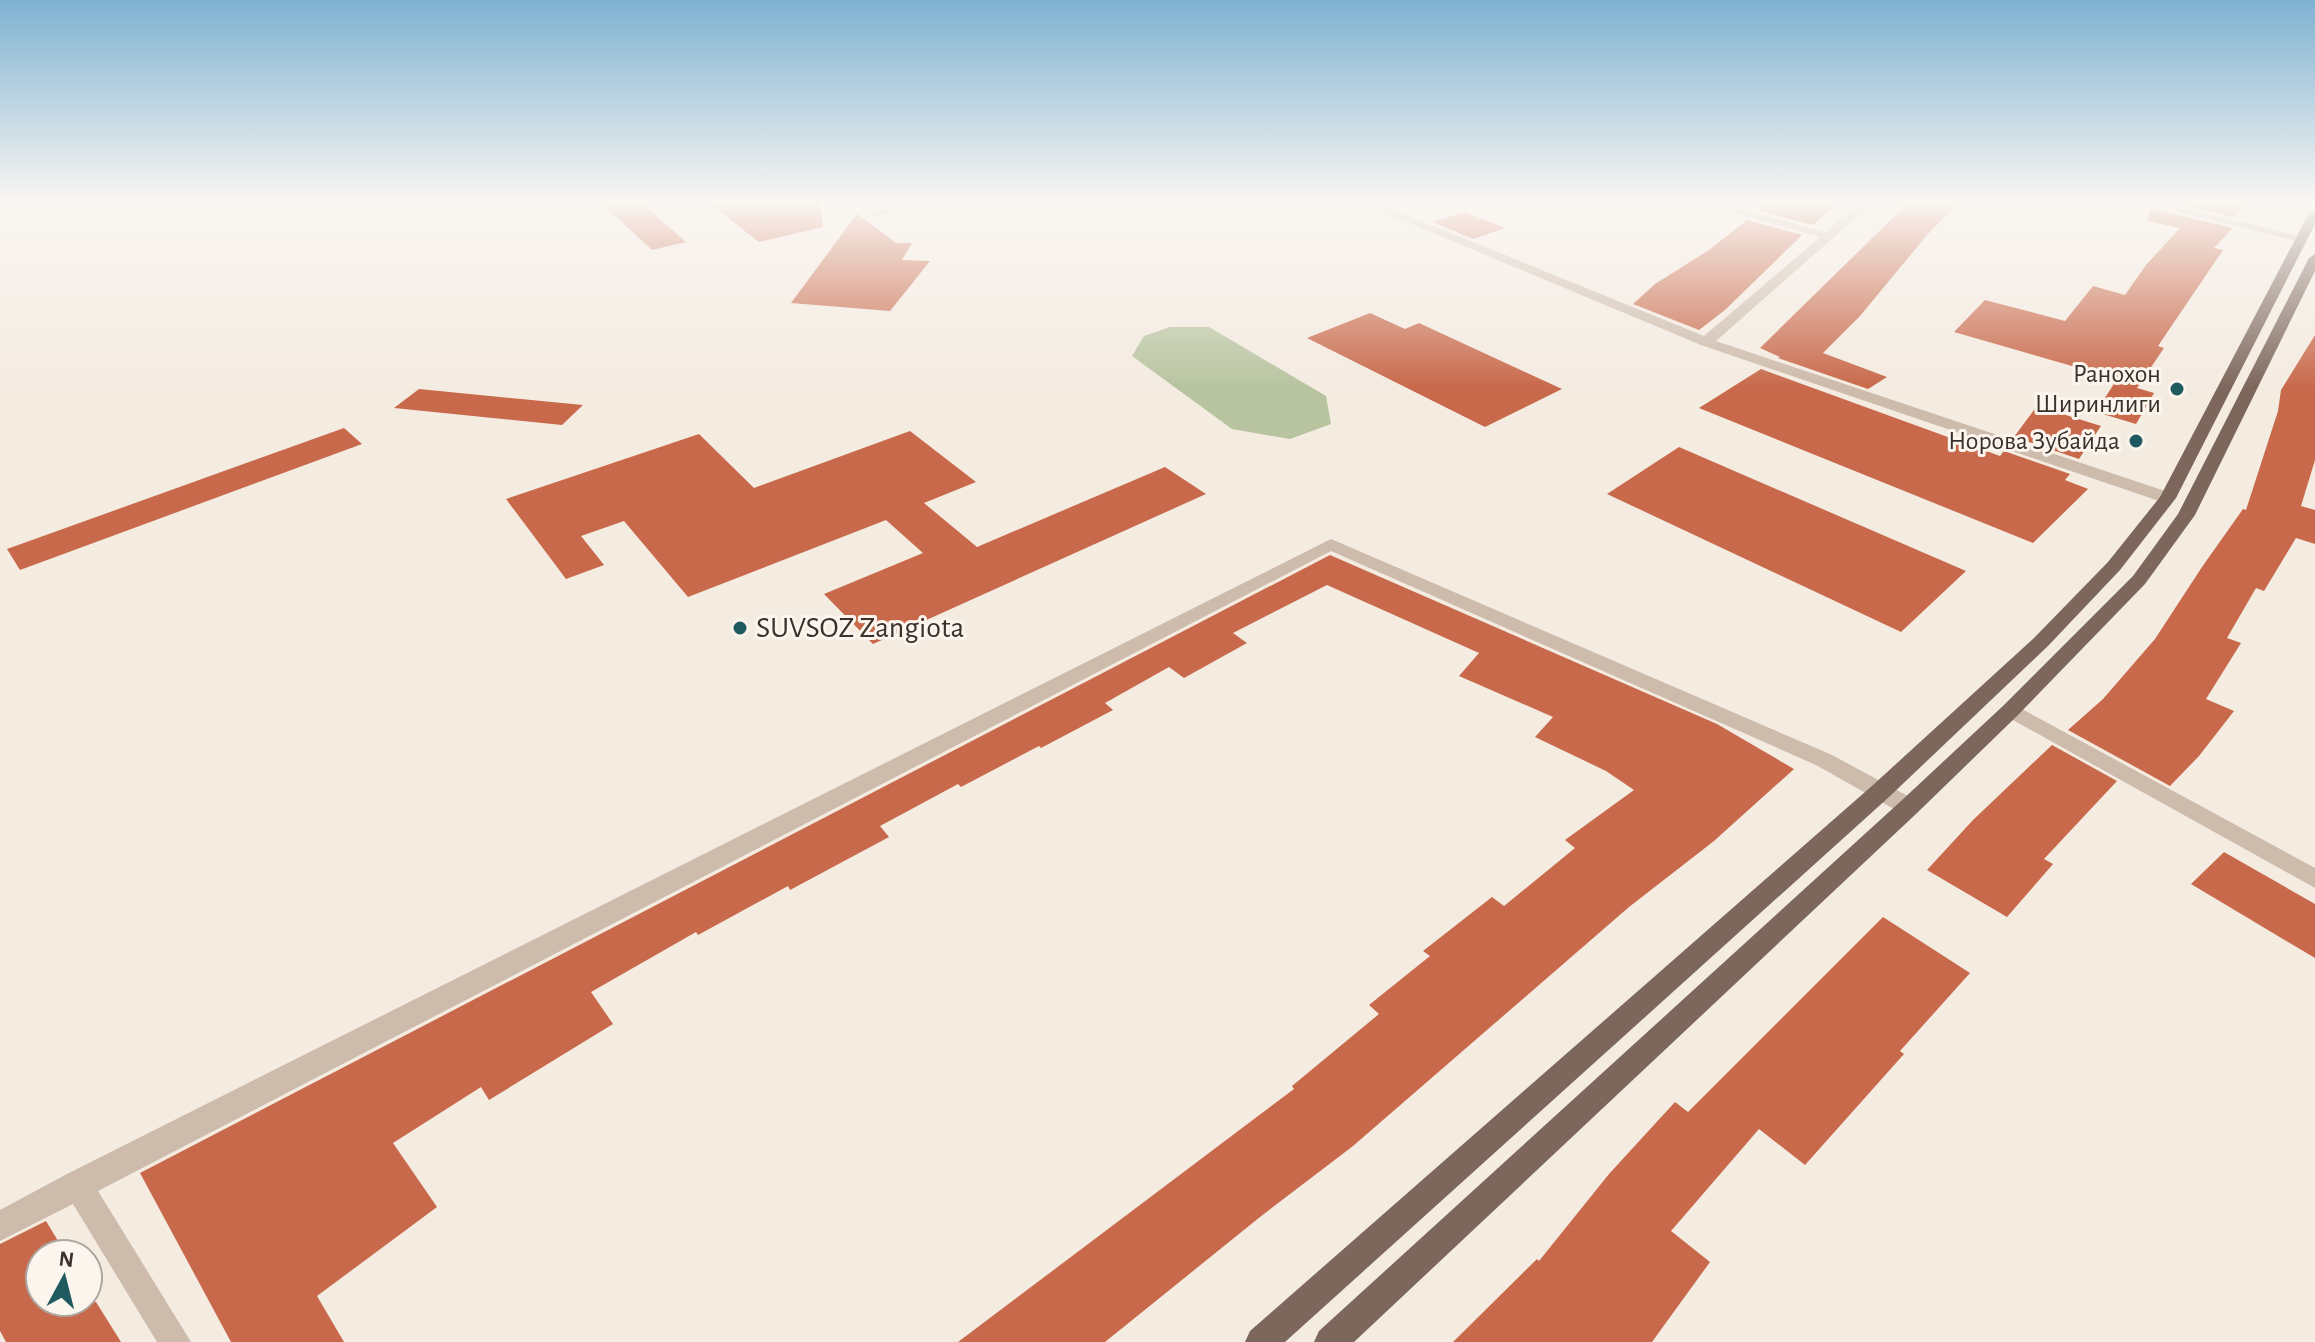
<svg xmlns="http://www.w3.org/2000/svg" width="2315" height="1342" font-family="'Alegreya Sans',sans-serif">
  <style>
    .green { fill: #b8c4a0 }
    .building { fill: #c8694b }
    .lines { fill: none; stroke-linecap: round; stroke-linejoin: round }
    .minor { fill: #cdbbac; fill-rule: evenodd }
    .primary { fill: #7d675c; fill-rule: evenodd }
    .rail { stroke: #3b302b; stroke-width: 4; stroke-dasharray: 1 4; stroke-linecap: butt }
    .poi-dot { fill: #1f5a5e; stroke: #fbf5ee; stroke-width: 3 }
    .labels { text-anchor: middle; dominant-baseline: central; stroke-width: 6; stroke-linejoin: round; paint-order: stroke }
    .far-poi-label { font-size: 26px; fill: #3b302b; stroke: #fbf5ee; text-anchor: end }
    .poi-label { font-size: 30px; fill: #3b302b; stroke: #fbf5ee; text-anchor: start }
  </style>
  <rect width="100%" height="100%" fill="#f4ebe1"/>
  <!-- green -->
  <path class="green" d="M 1170,327 L 1209,327 L 1326,396 L 1331,424 L 1290,439 L 1232,429 L 1132,356 L 1144,336 Z"/>
  <!-- building -->
  <g class="building">
    <path d="M 598,200 L 638,200 L 686,242 L 652,250 Z"/>
    <path d="M 705,200 L 819,200 L 823,227 L 759,242 Z"/>
    <path d="M 1760,200 L 1840,200 L 1813,225 L 1759,211 L 1764,207 Z"/>
    <path d="M 1911,200 L 1961,200 L 1927,235 L 1860,316 L 1823,353 L 1887,377 L 1868,389 L 1778,358 L 1780,357 L 1760,348 Z"/>
    <path d="M 2164,200 L 2250,200 L 2234,217 Z"/>
    <path d="M 2149,208 L 2233,228 L 2214,248 L 2223,250 L 2158,346 L 2164,348 L 2137,388 L 2154,393 L 2136,424 L 2096,412 L 2117,379 L 1954,332 L 1985,300 L 2065,321 L 2093,286 L 2125,295 L 2146,265 L 2180,228 L 2148,221 Z"/>
    <path d="M 1465,212 L 1505,228 L 1473,239 L 1433,222 Z"/>
    <path d="M 857,214 L 896,243 L 912,243 L 902,260 L 930,261 L 890,311 L 791,303 Z"/>
    <path d="M 1747,220 L 1802,235 L 1725,310 L 1699,330 L 1633,304 L 1655,284 L 1709,250 Z"/>
    <path d="M 1370,313 L 1405,329 L 1419,323 L 1562,389 L 1485,427 L 1307,338 Z"/>
    <path d="M 2315,335 L 2315,460 L 2301,506 L 2315,510 L 2315,544 L 2296,538 L 2264,591 L 2256,588 L 2227,638 L 2241,643 L 2206,699 L 2234,711 L 2199,756 L 2170,786 L 2068,730 L 2103,699 L 2155,639 L 2202,567 L 2243,509 L 2246,510 L 2278,411 L 2281,390 Z"/>
    <path d="M 1761,369 L 2000,456 L 2004,451 L 2070,474 L 2065,480 L 2088,489 L 2033,543 L 1699,408 Z"/>
    <path d="M 419,389 L 583,405 L 562,425 L 394,408 Z"/>
    <path d="M 2037,406 L 2101,426 L 2079,459 L 2014,437 Z"/>
    <path d="M 344,428 L 362,444 L 20,570 L 7,549 Z"/>
    <path d="M 910,431 L 976,482 L 924,503 L 977,547 L 1165,467 L 1206,494 L 873,644 L 824,594 L 923,553 L 886,520 L 688,597 L 624,521 L 581,536 L 604,565 L 566,579 L 506,499 L 699,434 L 754,488 Z"/>
    <path d="M 1679,447 L 1966,571 L 1901,632 L 1607,494 Z"/>
    <path d="M 1330,555 L 1717,724 L 1794,769 L 1714,841 L 1629,907 L 1353,1146 L 1260,1217 L 1105,1342 L 958,1342 L 1294,1089 L 1292,1086 L 1379,1014 L 1369,1005 L 1430,956 L 1423,951 L 1492,897 L 1504,906 L 1575,848 L 1565,840 L 1634,790 L 1606,771 L 1535,737 L 1553,717 L 1459,676 L 1479,653 L 1327,585 L 1233,633 L 1247,643 L 1184,678 L 1169,667 L 1105,703 L 1113,710 L 1041,748 L 1039,746 L 961,787 L 958,784 L 880,826 L 889,837 L 790,890 L 788,886 L 698,935 L 696,932 L 591,992 L 613,1024 L 489,1100 L 481,1087 L 393,1143 L 437,1207 L 317,1296 L 344,1342 L 231,1342 L 140,1173 Z"/>
    <path d="M 2052,745 L 2117,781 L 2044,859 L 2053,864 L 2007,917 L 1927,870 L 1973,820 Z"/>
    <path d="M 2224,852 L 2315,904 L 2315,958 L 2191,884 Z"/>
    <path d="M 1883,917 L 1970,973 L 1900,1051 L 1904,1054 L 1805,1165 L 1759,1129 L 1671,1231 L 1710,1262 L 1652,1342 L 1453,1342 L 1537,1259 L 1539,1261 L 1609,1174 L 1675,1102 L 1688,1112 Z"/>
    <path d="M 46,1221 L 66,1254 L 40,1254 L 40,1302 L 96,1302 L 121,1342 L 6,1342 L 0,1331 L 0,1244 Z"/>
  </g>
  <g class="lines">
    <!-- minor -->
    <g class="minor">
      <path d="M 913,200 L 932,200 L 876,216 L 870,213 Z"/>
      <path d="M 1354,200 L 1370,200 L 1704,336 L 1820,237 L 1688,200 L 1707,200 L 1826,232 L 1863,200 L 1876,200 L 1716,341 L 2174,494 L 2176,498 L 2168,503 L 2162,502 L 1701,345 Z"/>
      <path d="M 2130,200 L 2151,200 L 2307,238 L 2301,242 Z"/>
      <path d="M 1331,539 L 1832,755 L 1917,801 L 1920,807 L 1917,813 L 1909,815 L 1901,813 L 1816,765 L 1331,551 L 98,1191 L 191,1342 L 157,1342 L 73,1204 L 0,1241 L 0,1210 L 67,1174 Z"/>
      <path d="M 2011,703 L 2315,868 L 2315,888 L 2004,715 L 2001,710 L 2004,705 Z"/>
    </g>
    <!-- primary -->
    <g class="primary">
      <path d="M 2315,210 L 2315,224 L 2176,498 L 2120,570 L 2048,646 L 1889,797 L 1285,1342 L 1245,1342 L 1250,1331 L 1873,785 L 2034,638 L 2108,562 L 2160,497 L 2309,213 Z"/>
      <path d="M 2315,254 L 2315,271 L 2195,515 L 2145,584 L 2018,715 L 1917,813 L 1354,1342 L 1314,1342 L 1319,1331 L 1901,801 L 2004,705 L 2133,576 L 2178,514 L 2309,258 Z"/>
    </g>
    <!-- rail -->
    <path class="rail" d="M 0,209 L 50,200"/>
  </g>
  <!-- sky -->
  <linearGradient id="sky" x2="0" y2="1"><stop stop-color="#7eb2d2"/><stop offset="0.52" stop-color="#faf6f2"/><stop offset="1" stop-color="#faf6f2" stop-opacity="0"/></linearGradient>
  <rect width="2315" height="388" fill="url(#sky)"/>
  <!-- markers -->
  <g class="poi-dot">
    <circle cx="2177" cy="389" r="8"/>
    <circle cx="2136" cy="441" r="8"/>
    <circle cx="740" cy="628" r="8"/>
  </g>
  <g class="labels">
    <!-- far-poi labels -->
    <g class="far-poi-label">
      <text x="2161" y="374">Ранохон<tspan x="2161" dy="30">Ширинлиги</tspan></text>
      <text x="2120" y="441">Норова Зубайда</text>
    </g>
    <!-- poi labels -->
    <g class="poi-label">
      <text x="756" y="628">SUVSOZ Zangiota</text>
    </g>
  </g>
  <!-- north arrow -->
  <g transform="translate(64 1278) rotate(7)"><circle r="38" fill="#fbf5ee" stroke="#aea6a0" stroke-width="2"/>
  <path d="M0-6L14 30L0 20L-14 30Z" fill="#1f5a5e"/>
  <text y="-12" font-size="22" font-weight="bold" text-anchor="middle" fill="#3b302b">N</text>
  </g>
</svg>
